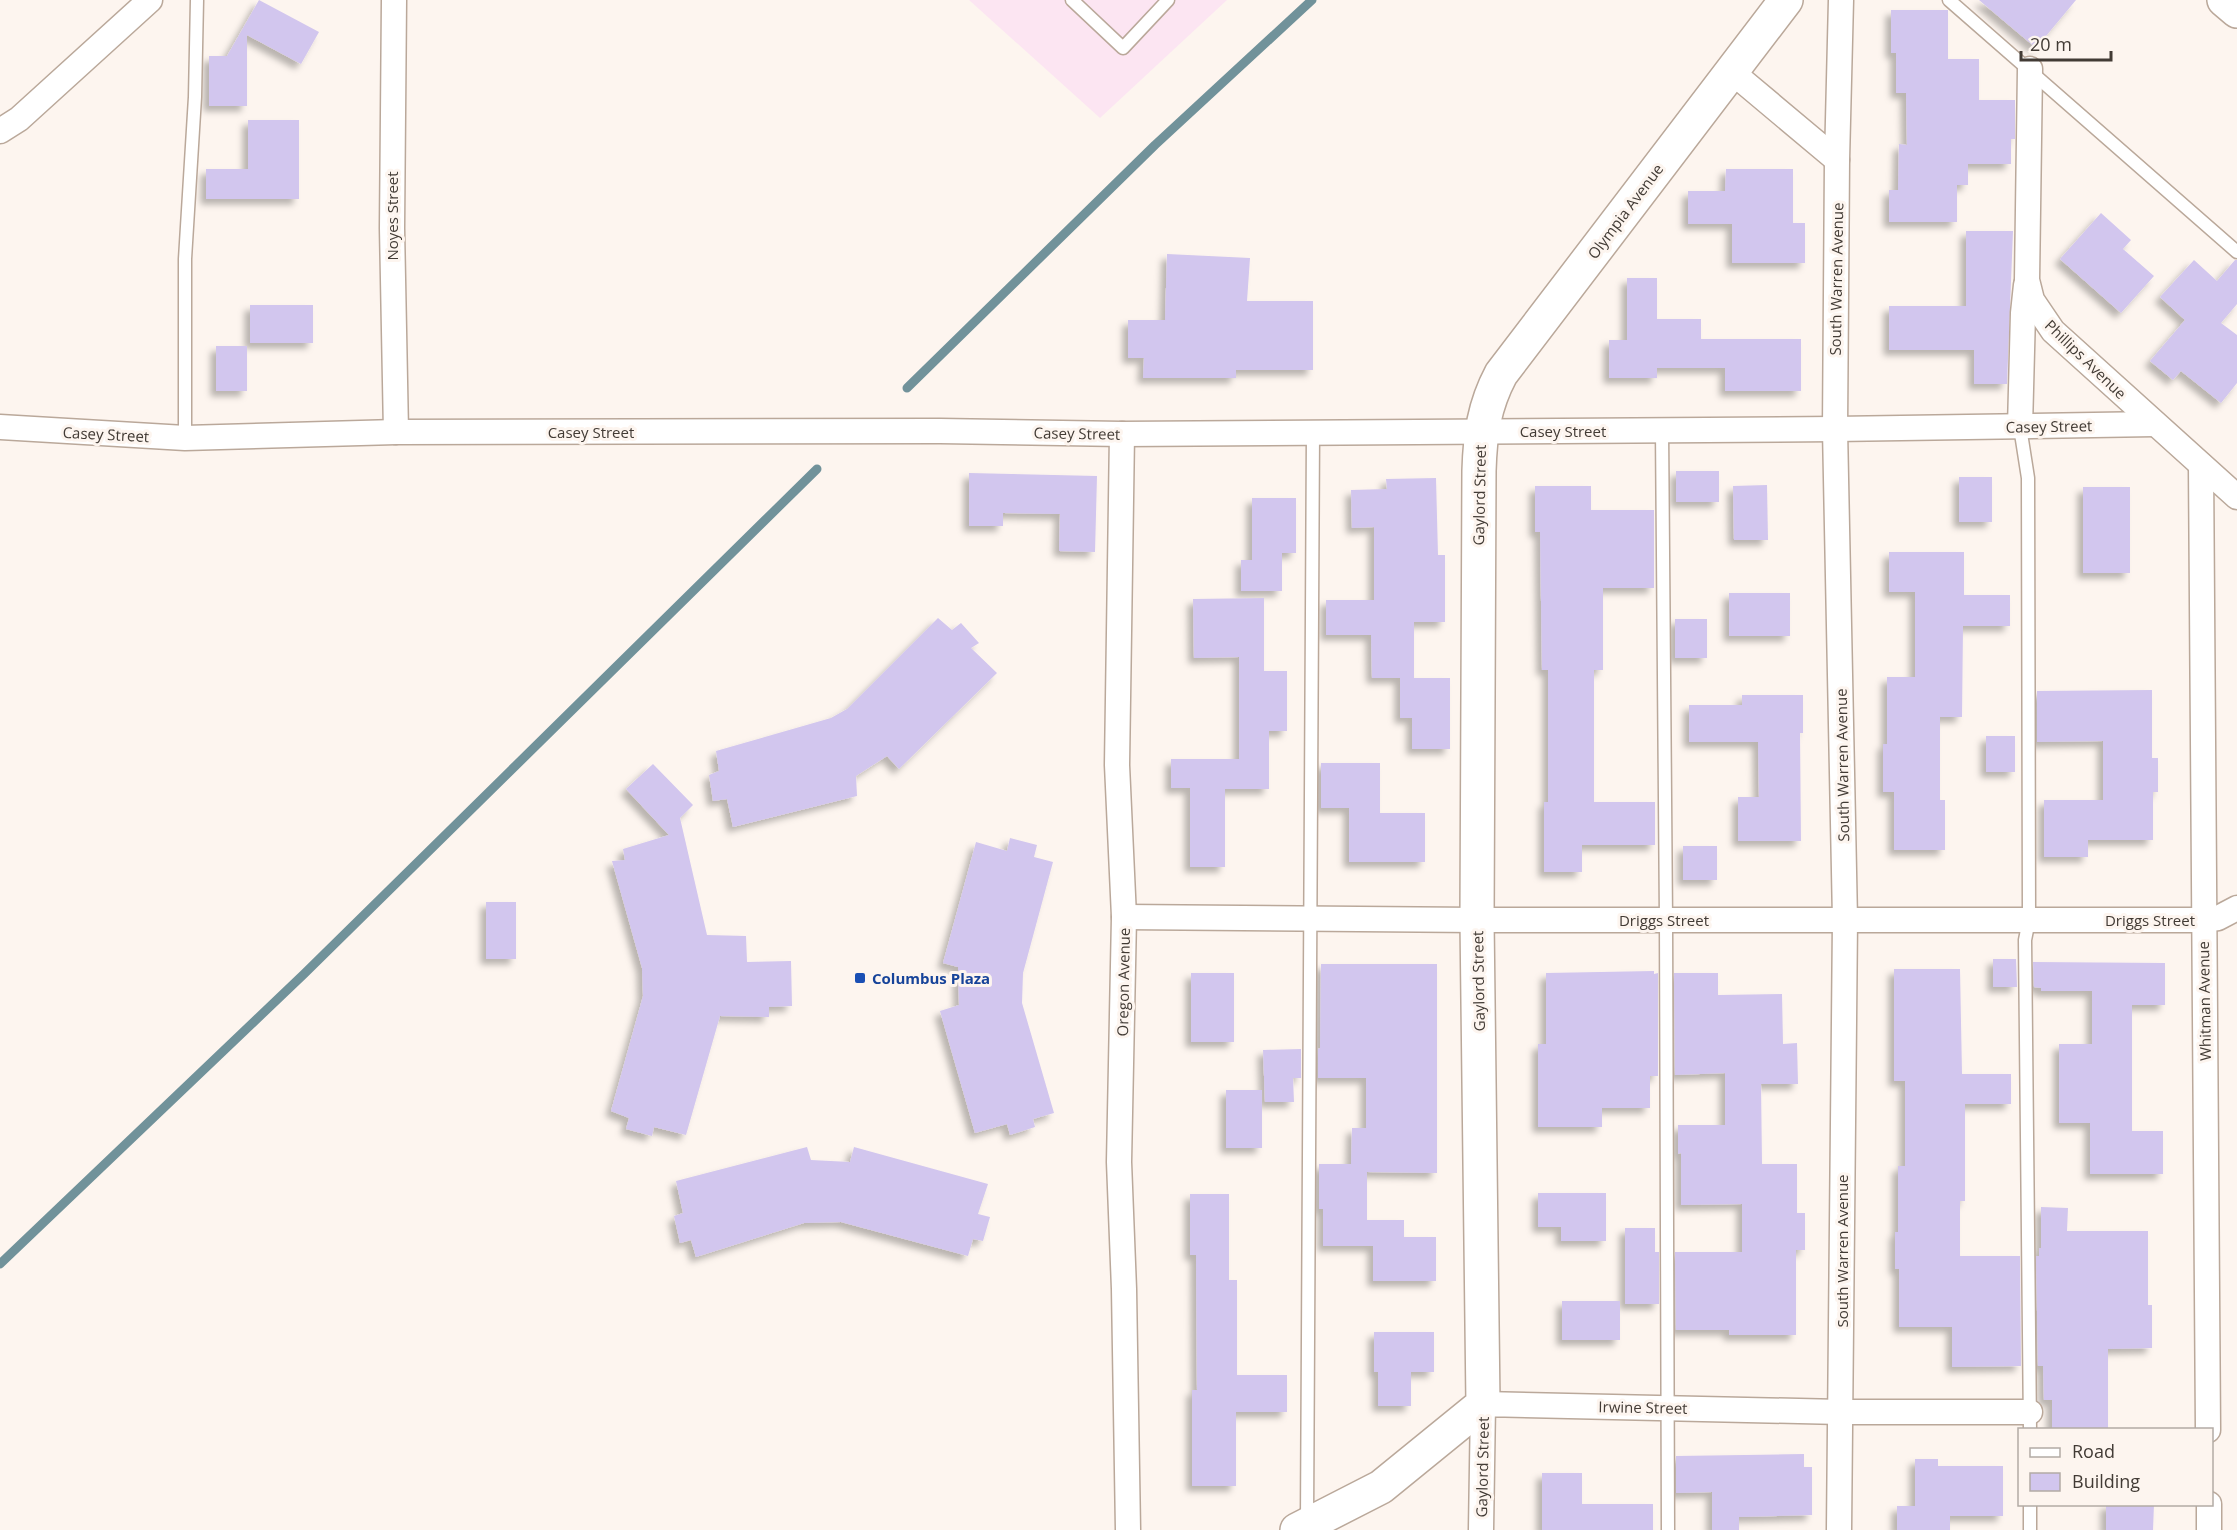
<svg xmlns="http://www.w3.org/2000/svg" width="2237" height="1530" font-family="'Open Sans',sans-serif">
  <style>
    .commercial { fill: #fce5f2 }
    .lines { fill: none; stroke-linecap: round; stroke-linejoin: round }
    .stream { stroke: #71929a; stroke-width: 9 }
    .building { fill: #d2c6ee; filter: url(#shadow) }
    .lane-casing { stroke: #baa89a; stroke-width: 15 }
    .street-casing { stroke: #baa89a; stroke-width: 27 }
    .secondary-casing { stroke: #baa89a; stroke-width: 36 }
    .primary-casing { stroke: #baa89a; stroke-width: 36 }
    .lane { stroke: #fff; stroke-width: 12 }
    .street { stroke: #fff; stroke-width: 24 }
    .secondary { stroke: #fff; stroke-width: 33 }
    .primary { stroke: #fff; stroke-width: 33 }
    .transit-dot { fill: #1a4fb4; stroke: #fdf5ef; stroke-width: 2 }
    .labels { text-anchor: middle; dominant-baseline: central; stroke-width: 6; stroke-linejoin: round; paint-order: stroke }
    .street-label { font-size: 15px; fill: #423b35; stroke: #fdf5ef }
    .transit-label { font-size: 15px; font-weight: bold; fill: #164399; stroke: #fdf5ef; text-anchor: start }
  </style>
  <defs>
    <filter id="shadow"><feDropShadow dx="-5.5" dy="5.5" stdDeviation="3" flood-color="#0004"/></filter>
  </defs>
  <rect width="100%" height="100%" fill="#fdf5ef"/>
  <!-- commercial -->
  <path class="commercial" d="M 969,0 L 1227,0 L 1100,118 Z"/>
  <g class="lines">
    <!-- stream -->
    <g class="stream">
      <path d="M 907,388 L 1155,145 L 1312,0"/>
      <path d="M 0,1264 L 304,974 L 817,469"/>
    </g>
  </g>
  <!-- building -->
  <g class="building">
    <path d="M 259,0 L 319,32 L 301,64 L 247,35 L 247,106 L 209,106 L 209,56 L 227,56 Z"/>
    <path d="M 1979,0 L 2076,0 L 2036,48 Z"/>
    <path d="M 1891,10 L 1948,10 L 1948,59 L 1979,59 L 1979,100 L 2015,100 L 2015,139 L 2011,139 L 2011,164 L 1968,164 L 1968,185 L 1957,185 L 1957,222 L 1889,222 L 1889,190 L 1898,190 L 1899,144 L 1907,145 L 1906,93 L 1896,93 L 1896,53 L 1891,53 Z"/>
    <path d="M 248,120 L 299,120 L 299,199 L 206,199 L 206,169 L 248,169 Z"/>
    <path d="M 1726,169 L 1793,169 L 1793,223 L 1805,223 L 1805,263 L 1732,263 L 1732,224 L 1688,224 L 1688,191 L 1725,191 Z"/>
    <path d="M 2101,213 L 2131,240 L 2123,249 L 2154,276 L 2121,313 L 2060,259 Z"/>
    <path d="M 1966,231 L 2013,231 L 2007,384 L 1974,384 L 1974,350 L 1889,350 L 1889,306 L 1966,306 Z"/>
    <path d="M 1167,254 L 1250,258 L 1247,301 L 1313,301 L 1313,370 L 1236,370 L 1236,378 L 1143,378 L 1144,358 L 1128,358 L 1128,320 L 1165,320 Z"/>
    <path d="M 2194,260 L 2217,281 L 2235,260 L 2237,260 L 2237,304 L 2221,323 L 2237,335 L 2237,383 L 2221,403 L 2181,371 L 2173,380 L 2150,361 L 2185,320 L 2160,297 Z"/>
    <path d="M 1627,278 L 1657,278 L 1657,319 L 1701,319 L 1701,339 L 1801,339 L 1801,391 L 1725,391 L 1725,368 L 1657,368 L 1657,378 L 1609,378 L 1609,340 L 1627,340 Z"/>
    <rect x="250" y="305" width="63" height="38"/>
    <rect x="216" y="346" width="31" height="45"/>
    <rect x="1676" y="471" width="43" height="31"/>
    <path d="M 969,473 L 1097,476 L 1095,552 L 1059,551 L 1060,514 L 1003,513 L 1003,526 L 969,526 Z"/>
    <rect x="1959" y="477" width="33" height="45"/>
    <path d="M 1436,478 L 1438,555 L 1445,555 L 1445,622 L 1414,622 L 1414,678 L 1450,678 L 1450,749 L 1412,749 L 1412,718 L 1400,718 L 1400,678 L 1372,678 L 1371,635 L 1326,635 L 1326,600 L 1374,600 L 1374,527 L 1352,528 L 1351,490 L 1387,489 L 1386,479 Z"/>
    <path d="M 1767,485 L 1768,540 L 1734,540 L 1733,486 Z"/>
    <path d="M 1535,486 L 1591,486 L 1591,510 L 1654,510 L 1654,588 L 1603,588 L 1603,670 L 1594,670 L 1594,802 L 1655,802 L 1655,845 L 1582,845 L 1582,872 L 1544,872 L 1544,802 L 1548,802 L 1548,670 L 1542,670 L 1540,532 L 1535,532 Z"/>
    <rect x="2083" y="487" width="47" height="86"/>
    <path d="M 1252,498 L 1296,498 L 1296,553 L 1282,553 L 1282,591 L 1241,591 L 1241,560 L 1252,560 Z"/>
    <path d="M 1889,552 L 1964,552 L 1964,595 L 2010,595 L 2010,626 L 1963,626 L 1962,717 L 1940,717 L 1940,800 L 1945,800 L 1945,850 L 1894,850 L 1894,792 L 1883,792 L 1883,744 L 1887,744 L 1887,677 L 1915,677 L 1915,592 L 1889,592 Z"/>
    <rect x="1729" y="593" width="61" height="43"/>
    <path d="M 1264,598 L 1264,671 L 1287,671 L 1287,731 L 1269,731 L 1269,789 L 1225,789 L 1225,867 L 1190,867 L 1190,788 L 1171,788 L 1171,759 L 1239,759 L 1239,657 L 1194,658 L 1193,599 Z"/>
    <path d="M 938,618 L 952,630 L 961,623 L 979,643 L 971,648 L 997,673 L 899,769 L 887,756 L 856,776 L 857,796 L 733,827 L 727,799 L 713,801 L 709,775 L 719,771 L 716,751 L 831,718 L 847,709 Z"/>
    <rect x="1675" y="619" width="32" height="39"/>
    <path d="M 2152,690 L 2152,758 L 2158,758 L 2158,792 L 2153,792 L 2153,840 L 2088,840 L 2088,857 L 2044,857 L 2044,800 L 2103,800 L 2103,741 L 2037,742 L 2037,691 Z"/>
    <path d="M 1742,695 L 1803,695 L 1803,733 L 1800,733 L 1801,841 L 1738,841 L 1738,797 L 1759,797 L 1758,742 L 1689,742 L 1689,705 L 1742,705 Z"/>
    <rect x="1986" y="736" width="29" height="36"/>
    <path d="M 1321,763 L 1380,763 L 1380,813 L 1425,813 L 1425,862 L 1349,862 L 1349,808 L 1321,808 Z"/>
    <path d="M 653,764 L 693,805 L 680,818 L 707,935 L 746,936 L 747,962 L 791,961 L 792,1006 L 769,1007 L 769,1017 L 720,1016 L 686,1135 L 654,1127 L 652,1136 L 626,1129 L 629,1118 L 611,1111 L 643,996 L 642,968 L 612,861 L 625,860 L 623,849 L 669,835 L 626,789 Z"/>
    <path d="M 1010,838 L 1037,845 L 1034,857 L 1053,862 L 1023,973 L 1022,1003 L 1054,1113 L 1033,1119 L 1035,1127 L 1010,1135 L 1007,1124 L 975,1133 L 940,1011 L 959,1005 L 958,967 L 943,963 L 976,842 L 1007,851 Z"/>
    <rect x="1683" y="846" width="34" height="34"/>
    <rect x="486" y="902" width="30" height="57"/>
    <path d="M 1993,959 L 2016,959 L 2017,987 L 1993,987 Z"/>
    <path d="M 2033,962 L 2165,963 L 2165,1005 L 2132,1005 L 2132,1131 L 2163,1131 L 2163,1174 L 2090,1174 L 2090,1123 L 2059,1123 L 2059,1044 L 2092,1044 L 2092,991 L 2041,991 L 2041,988 L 2034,987 Z"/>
    <path d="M 1321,964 L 1437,964 L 1437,1173 L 1367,1172 L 1367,1220 L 1404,1220 L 1404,1237 L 1436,1237 L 1436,1281 L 1373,1281 L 1373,1246 L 1323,1246 L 1323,1209 L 1319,1209 L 1319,1164 L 1351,1164 L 1352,1128 L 1366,1128 L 1366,1078 L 1318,1078 L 1318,1049 L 1320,1048 Z"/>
    <path d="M 1894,969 L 1960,969 L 1962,1074 L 2011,1074 L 2011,1104 L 1965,1104 L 1965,1201 L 1960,1201 L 1960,1256 L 2020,1256 L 2021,1366 L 1952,1367 L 1952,1327 L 1899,1327 L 1899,1269 L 1895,1269 L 1895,1232 L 1898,1232 L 1898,1166 L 1905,1166 L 1905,1081 L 1894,1081 Z"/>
    <path d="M 1654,971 L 1654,974 L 1658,973 L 1658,1076 L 1650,1076 L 1650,1108 L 1602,1108 L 1602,1127 L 1538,1127 L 1538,1044 L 1546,1044 L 1546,973 Z"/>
    <rect x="1191" y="973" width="43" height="69"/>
    <path d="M 1674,973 L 1718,973 L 1718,995 L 1782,994 L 1783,1044 L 1797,1043 L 1798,1084 L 1761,1084 L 1762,1164 L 1797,1164 L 1797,1213 L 1805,1213 L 1805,1250 L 1796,1250 L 1796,1335 L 1729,1335 L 1729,1330 L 1676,1330 L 1675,1252 L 1742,1252 L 1742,1204 L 1681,1205 L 1681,1153 L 1678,1154 L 1678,1125 L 1725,1125 L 1725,1073 L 1675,1075 Z"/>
    <path d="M 1301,1049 L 1301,1078 L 1293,1078 L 1294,1102 L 1265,1102 L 1263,1050 Z"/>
    <rect x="1226" y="1090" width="36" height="58"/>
    <path d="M 807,1147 L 811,1160 L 850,1162 L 854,1147 L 988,1184 L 978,1214 L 990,1217 L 983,1241 L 973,1239 L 968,1256 L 841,1222 L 804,1223 L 696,1257 L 691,1240 L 680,1243 L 674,1216 L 683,1213 L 676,1181 Z"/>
    <path d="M 1538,1193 L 1606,1193 L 1606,1241 L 1561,1241 L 1561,1227 L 1538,1227 Z"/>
    <path d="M 1190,1194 L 1229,1194 L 1229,1280 L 1237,1280 L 1237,1375 L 1287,1375 L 1287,1412 L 1236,1412 L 1236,1486 L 1192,1486 L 1192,1390 L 1197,1390 L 1196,1255 L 1190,1255 Z"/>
    <path d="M 2041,1207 L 2068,1208 L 2067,1231 L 2148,1231 L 2148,1305 L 2152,1305 L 2152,1348 L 2108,1349 L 2108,1430 L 2052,1430 L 2052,1400 L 2044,1400 L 2043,1366 L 2038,1366 L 2036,1256 L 2039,1256 L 2039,1248 L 2041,1248 Z"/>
    <path d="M 1625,1228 L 1655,1228 L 1655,1252 L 1659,1252 L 1659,1304 L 1625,1304 Z"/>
    <rect x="1562" y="1301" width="58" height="39"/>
    <path d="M 1374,1332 L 1434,1332 L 1434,1372 L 1411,1372 L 1411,1406 L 1378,1406 L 1378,1372 L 1374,1372 Z"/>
    <path d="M 1804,1454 L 1804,1467 L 1812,1467 L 1812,1515 L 1739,1517 L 1739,1530 L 1712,1530 L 1712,1492 L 1676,1493 L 1676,1456 Z"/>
    <path d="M 1915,1459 L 1938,1459 L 1938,1466 L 2003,1466 L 2003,1516 L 1950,1516 L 1950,1530 L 1897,1530 L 1897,1506 L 1915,1506 Z"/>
    <path d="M 1542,1473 L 1582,1473 L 1582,1504 L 1653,1504 L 1653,1530 L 1542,1530 Z"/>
    <path d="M 2106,1504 L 2154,1504 L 2153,1530 L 2106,1530 Z"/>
  </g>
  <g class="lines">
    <defs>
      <g id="lane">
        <path d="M 1072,0 L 1123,48 L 1168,0"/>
        <path d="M 1949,0 L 2237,252"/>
        <path d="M 2020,427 L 2028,478 L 2029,920 L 2025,940 L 2030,1430"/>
        <path d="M 1662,430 L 1666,920 L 1668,1530"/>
        <path d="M 185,438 L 185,259 L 195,97 L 197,0"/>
        <path d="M 2030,1504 L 2030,1530"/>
        <path d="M 1307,1520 L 1313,432"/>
      </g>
      <g id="street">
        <path d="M 394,0 L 392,228 L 396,432"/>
        <path d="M 2030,69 L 2027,280 L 2032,300 L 2053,331 L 2237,497"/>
        <path d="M 1732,72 L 1837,160"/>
        <path d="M 0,131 L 19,119 L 150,0"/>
        <path d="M 0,427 L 185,438 L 396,432 L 940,431 L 1122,434 L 1835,429 L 2155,424"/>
        <path d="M 2020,427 L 2023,313 L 2026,285"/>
        <path d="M 1122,434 L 1117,765 L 1124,917 L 1119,1162 L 1124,1289 L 1128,1530"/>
        <path d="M 2201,465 L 2208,1430"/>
        <path d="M 1124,917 L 1477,920 L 2203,920 L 2218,918 L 2237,908"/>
        <path d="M 2209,1504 L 2209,1530"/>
        <path d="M 1481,1530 L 1483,1404 L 1841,1412 L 2030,1412"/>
        <path d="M 1839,1530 L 1845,920 L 1835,429 L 1837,160 L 1841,0"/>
      </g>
      <path id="secondary" d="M 1297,1530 L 1381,1487 L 1483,1404 L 1477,920 L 1479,471 C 1480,435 1484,406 1501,374 L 1786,0"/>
      <path id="primary" d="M 2224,0 L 2237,11"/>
    </defs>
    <!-- lane casing -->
    <use href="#lane" class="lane-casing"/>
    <!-- street casing -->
    <use href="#street" class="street-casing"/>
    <!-- secondary casing -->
    <use href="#secondary" class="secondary-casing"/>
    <!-- primary casing -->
    <use href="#primary" class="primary-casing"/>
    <!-- lane -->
    <use href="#lane" class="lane"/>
    <!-- street -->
    <use href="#street" class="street"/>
    <!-- secondary -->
    <use href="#secondary" class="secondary"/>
    <!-- primary -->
    <use href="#primary" class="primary"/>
  </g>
  <!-- markers -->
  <rect class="transit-dot" x="854" y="972" width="12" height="12" rx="3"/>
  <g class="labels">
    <!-- street labels -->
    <g class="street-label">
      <text transform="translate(1625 211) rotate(-53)">Olympia Avenue</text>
      <text transform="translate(392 216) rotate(-90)">Noyes Street</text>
      <text transform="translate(1836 279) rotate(-89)">South Warren Avenue</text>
      <text transform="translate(2086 359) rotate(44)">Phillips Avenue</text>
      <text transform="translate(2049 426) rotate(-1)">Casey Street</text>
      <text x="1563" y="431">Casey Street</text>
      <text x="591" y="432">Casey Street</text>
      <text transform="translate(1077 433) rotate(1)">Casey Street</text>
      <text transform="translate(106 434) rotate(3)">Casey Street</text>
      <text transform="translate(1479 495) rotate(-89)">Gaylord Street</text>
      <text transform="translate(1842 765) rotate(-91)">South Warren Avenue</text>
      <text x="1664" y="920">Driggs Street</text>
      <text x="2150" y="920">Driggs Street</text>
      <text transform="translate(1478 981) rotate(-91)">Gaylord Street</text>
      <text transform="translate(1123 982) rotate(-89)">Oregon Avenue</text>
      <text transform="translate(2204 1001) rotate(-91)">Whitman Avenue</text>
      <text transform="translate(1842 1251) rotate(-90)">South Warren Avenue</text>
      <text transform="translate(1643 1407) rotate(1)">Irwine Street</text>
      <text transform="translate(1482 1467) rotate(-89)">Gaylord Street</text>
    </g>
    <!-- transit labels -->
    <g class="transit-label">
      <text x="872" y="978">Columbus Plaza</text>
    </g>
  </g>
  <!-- legend -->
  <rect x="2018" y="1428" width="195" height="78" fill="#fdf5ef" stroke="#b2aba5" stroke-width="1.5"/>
  <rect x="2030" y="1448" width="30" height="9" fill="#ffffff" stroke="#b2aba5" stroke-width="1.5"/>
  <text x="2072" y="1458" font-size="18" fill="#423b35">Road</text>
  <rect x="2030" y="1473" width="30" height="18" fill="#d2c6ee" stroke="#b2aba5" stroke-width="1.5"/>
  <text x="2072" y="1488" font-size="18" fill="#423b35">Building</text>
  <!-- scale -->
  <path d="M2021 51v9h90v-9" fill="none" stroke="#423b35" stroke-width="3"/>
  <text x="2030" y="51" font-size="18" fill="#423b35" stroke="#fdf5ef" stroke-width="4.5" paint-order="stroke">20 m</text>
</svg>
